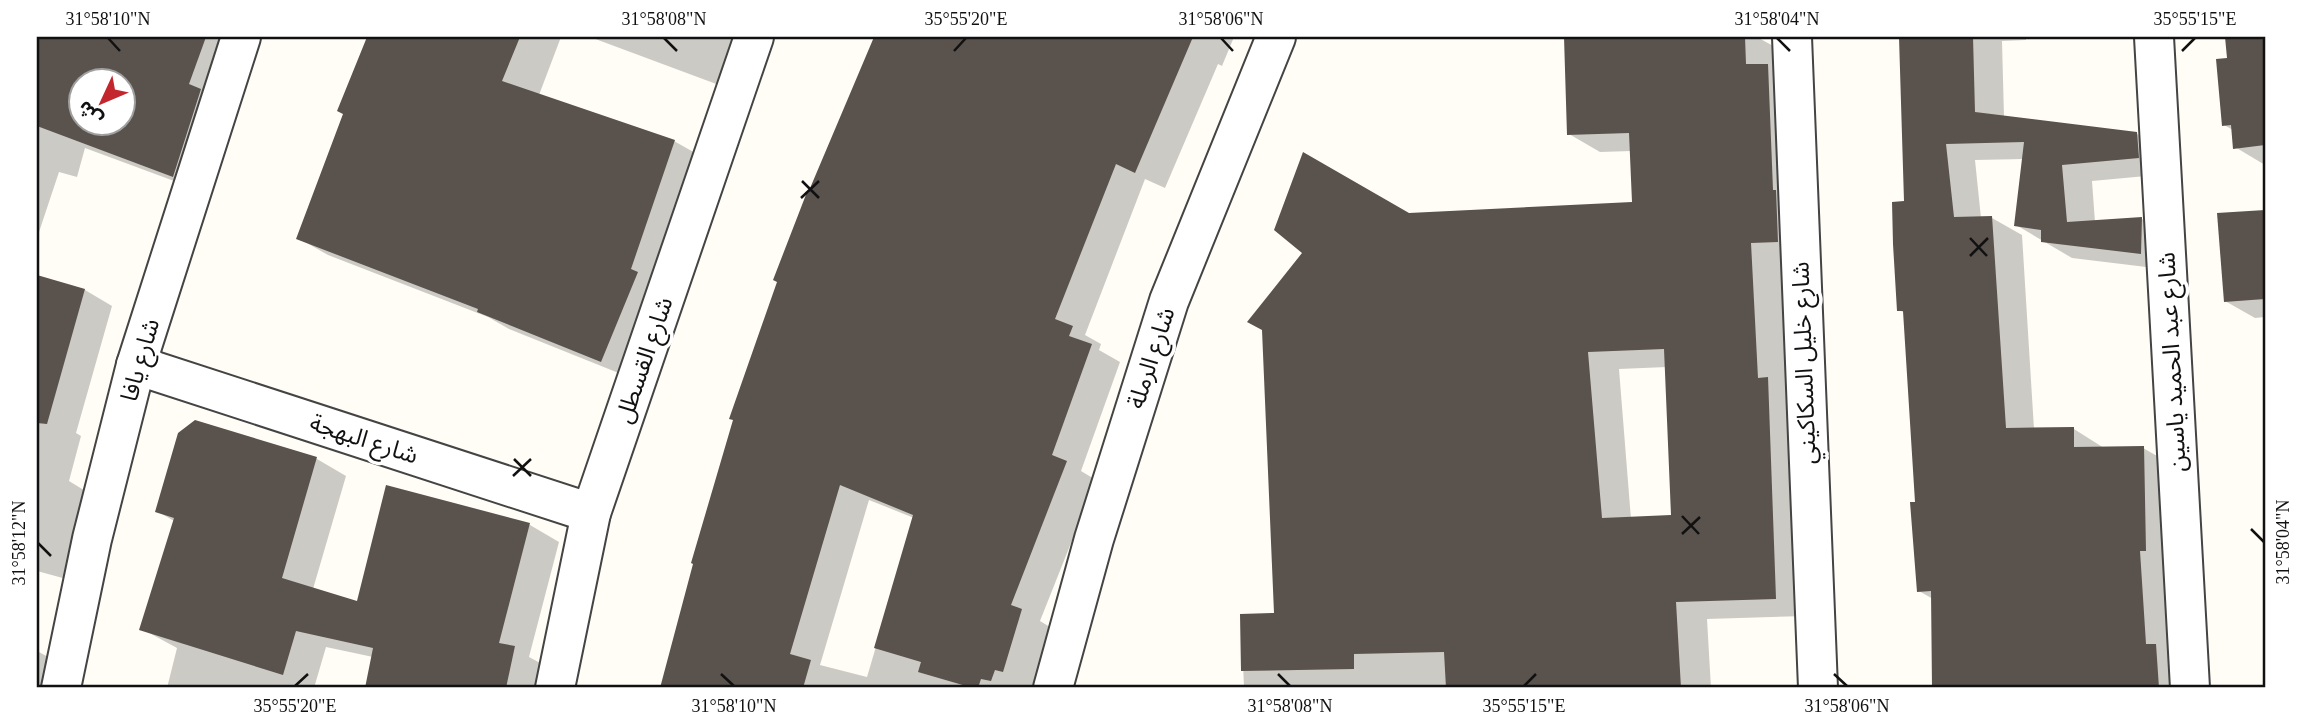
<svg xmlns="http://www.w3.org/2000/svg" width="2302" height="725" font-family="'Times New Roman','Noto Sans Arabic',serif">
  <style>
    .shadow { fill: #0003; fill-rule: evenodd }
    .building { fill: #5a524d; fill-rule: evenodd }
    .lines { fill: none; stroke-linecap: round; stroke-linejoin: round }
    .minor-casing { stroke: #444; stroke-width: 42 }
    .minor { stroke: #fff; stroke-width: 38 }
    .ticks { fill: none; stroke: #111; stroke-width: 2.5 }
    .labels { text-anchor: middle; dominant-baseline: central; stroke-width: 7; stroke-linejoin: round; paint-order: stroke }
    .street-label { font-size: 24px; fill: #111; stroke: #fff }
    .neatline { fill: none; stroke: #111; stroke-width: 2.5 }
    .ticks-label { font-size: 18px; text-anchor: middle; fill: #111 }
  </style>
  <rect width="100%" height="100%" fill="#fffdf5"/>
  <!-- shadow -->
  <g class="shadow">
    <path d="M 37,37 L 240,37 L 201,191 L 85,148 L 77,177 L 59,172 L 37,238 ZM 80,80 L 122,80 L 122,122 L 80,122 Z"/>
    <path d="M 369,37 L 561,37 L 539,95 L 674,141 L 704,158 L 631,378 L 509,329 L 488,317 L 328,255 L 298,238 L 345,114 L 339,111 Z"/>
    <path d="M 590,37 L 746,37 L 727,88 Z"/>
    <path d="M 876,37 L 1234,37 L 1222,66 L 1218,64 L 1165,188 L 1145,179 L 1085,335 L 1101,344 L 1099,350 L 1120,362 L 1081,471 L 1096,480 L 1040,621 L 1050,627 L 1032,688 L 662,688 L 695,563 L 809,195 ZM 869,500 L 914,518 L 867,677 L 820,665 Z"/>
    <path d="M 1566,37 L 1757,37 L 1775,47 L 1807,616 L 1707,619 L 1711,688 L 1244,688 L 1241,615 L 1275,615 L 1409,215 L 1634,204 L 1632,151 L 1600,152 L 1569,134 ZM 1667,367 L 1673,516 L 1631,519 L 1619,369 Z"/>
    <path d="M 1901,37 L 2026,37 L 2026,40 L 2002,41 L 2004,117 L 2137,134 L 2167,151 L 2168,174 L 2092,181 L 2095,222 L 2142,219 L 2171,236 L 2171,270 L 2072,258 L 2016,225 L 2024,159 L 1975,160 L 1981,218 L 1992,218 L 2022,235 L 2034,429 L 2074,429 L 2104,448 L 2143,448 L 2173,465 L 2187,688 L 1934,688 L 1933,599 L 1919,591 L 1917,503 L 1905,313 L 1899,310 L 1906,203 Z"/>
    <path d="M 2227,37 L 2265,37 L 2265,165 L 2235,147 L 2233,130 L 2224,125 L 2229,59 Z"/>
    <path d="M 2265,212 L 2265,317 L 2255,318 L 2225,301 L 2219,214 Z"/>
    <path d="M 37,276 L 85,290 L 112,306 L 76,433 L 81,436 L 69,481 L 92,495 L 70,580 L 37,571 Z"/>
    <path d="M 195,422 L 317,459 L 346,476 L 313,589 L 358,603 L 388,487 L 530,525 L 559,542 L 529,657 L 544,665 L 539,688 L 367,688 L 373,657 L 326,647 L 314,688 L 167,688 L 177,648 L 142,629 L 174,521 L 157,511 Z"/>
    <path d="M 37,651 L 52,659 L 45,688 L 37,688 Z"/>
  </g>
  <!-- building -->
  <g class="building">
    <path d="M 37,37 L 206,37 L 189,84 L 201,89 L 173,177 L 37,126 ZM 80,80 L 122,80 L 122,122 L 80,122 Z"/>
    <path d="M 367,37 L 520,37 L 502,81 L 675,140 L 631,269 L 638,272 L 601,362 L 477,312 L 478,309 L 296,239 L 343,114 L 337,111 Z"/>
    <path d="M 874,37 L 1193,37 L 1135,173 L 1116,164 L 1055,319 L 1073,326 L 1069,336 L 1092,344 L 1052,455 L 1067,461 L 1011,605 L 1022,609 L 1003,672 L 995,670 L 991,681 L 981,679 L 978,688 L 973,688 L 918,672 L 921,662 L 874,648 L 913,515 L 840,485 L 790,654 L 811,660 L 803,688 L 660,688 L 693,564 L 691,563 L 733,420 L 729,419 L 777,282 L 773,280 L 807,192 L 808,193 Z"/>
    <path d="M 1564,37 L 1745,37 L 1746,64 L 1768,64 L 1773,190 L 1776,190 L 1778,242 L 1751,243 L 1758,378 L 1768,377 L 1776,599 L 1676,602 L 1681,688 L 1446,688 L 1444,652 L 1354,654 L 1354,669 L 1241,671 L 1240,614 L 1274,613 L 1262,330 L 1247,322 L 1302,253 L 1274,230 L 1303,152 L 1409,213 L 1632,202 L 1629,133 L 1567,135 ZM 1664,349 L 1671,515 L 1602,518 L 1588,352 Z"/>
    <path d="M 1899,37 L 1973,37 L 1975,112 L 2137,132 L 2139,158 L 2062,165 L 2067,222 L 2142,217 L 2141,254 L 2041,242 L 2041,230 L 2014,226 L 2024,142 L 1946,144 L 1954,217 L 1992,216 L 2006,428 L 2074,427 L 2074,447 L 2144,446 L 2146,551 L 2140,551 L 2146,644 L 2156,644 L 2159,688 L 1932,688 L 1931,591 L 1917,592 L 1910,502 L 1915,502 L 1903,311 L 1897,311 L 1893,244 L 1892,202 L 1904,201 Z"/>
    <path d="M 2225,37 L 2265,37 L 2265,145 L 2233,149 L 2231,125 L 2222,126 L 2216,59 L 2227,58 Z"/>
    <path d="M 2265,210 L 2265,299 L 2224,302 L 2217,213 Z"/>
    <path d="M 37,275 L 85,289 L 47,424 L 37,423 Z"/>
    <path d="M 195,420 L 317,457 L 282,578 L 357,601 L 386,485 L 530,523 L 499,643 L 515,646 L 506,688 L 365,688 L 373,648 L 296,631 L 283,675 L 139,630 L 174,518 L 155,512 L 178,433 Z"/>
  </g>
  <g class="lines">
    <defs>
      <g id="minor">
        <path d="M 1792,37 L 1818,688"/>
        <path d="M 2154,37 L 2190,688"/>
        <path d="M 136,365 L 591,513"/>
        <path d="M 61,688 L 92,539 L 136,365 L 241,37"/>
        <path d="M 555,688 L 591,513 L 754,37"/>
        <path d="M 1053,688 L 1094,539 L 1169,301 L 1276,37"/>
      </g>
    </defs>
    <!-- minor casing -->
    <use href="#minor" class="minor-casing"/>
    <!-- minor -->
    <use href="#minor" class="minor"/>
  </g>
  <!-- ticks -->
  <path class="ticks" d="M 108,38 L 120,51M 664,38 L 677,51M 1221,38 L 1233,51M 1777,38 L 1790,51M 954,51 L 966,38M 2182,51 L 2195,38M 802,181 L 819,198M 801,198 L 819,181M 1970,238 L 1987,256M 1970,256 L 1988,238M 514,459 L 531,476M 513,476 L 531,459M 1682,516 L 1699,534M 2251,529 L 2264,542M 1682,534 L 1700,517M 38,543 L 51,556M 721,674 L 734,686M 1278,674 L 1290,686M 1834,674 L 1847,686M 295,686 L 308,674M 1524,686 L 1536,674"/>
  <g class="labels">
    <!-- street labels -->
    <g class="street-label">
      <text transform="translate(1151 358) rotate(-72)">شارع الرملة</text>
      <text transform="translate(140 360) rotate(-74)">شارع يافا</text>
      <text transform="translate(644 360) rotate(-71)">شارع القسطل</text>
      <text transform="translate(2172 362) rotate(-93)">شارع عبد الحميد ياسين</text>
      <text transform="translate(1804 363) rotate(-92)">شارع خليل السكاكيني</text>
      <text transform="translate(364 439) rotate(18)">شارع البهجة</text>
    </g>
  </g>
  <!-- border -->
  <rect width="2302" height="725" fill="none" stroke="#ffffff" stroke-width="77"/>
  <!-- north arrow -->
  <g transform="translate(102 102) rotate(226)"><circle r="33" fill="#ffffff" stroke="#a0a0a0" stroke-width="2"/>
  <path d="M0-5L12 26L0 18L-12 26Z" fill="#c4262e"/>
  <text y="-10" font-size="19" font-weight="bold" text-anchor="middle" fill="#111111">ش</text>
  </g>
  <rect x="38" y="38" width="2226" height="648" class="neatline"/>
  <g class="ticks-label">
    <text x="108" y="25">31°58'10"N</text>
    <text x="664" y="25">31°58'08"N</text>
    <text x="966" y="25">35°55'20"E</text>
    <text x="1221" y="25">31°58'06"N</text>
    <text x="1777" y="25">31°58'04"N</text>
    <text x="2195" y="25">35°55'15"E</text>
    <text transform="translate(2283 542) rotate(-90)" y="6">31°58'04"N</text>
    <text transform="translate(19 543) rotate(-90)" y="6">31°58'12"N</text>
    <text x="295" y="712">35°55'20"E</text>
    <text x="734" y="712">31°58'10"N</text>
    <text x="1290" y="712">31°58'08"N</text>
    <text x="1524" y="712">35°55'15"E</text>
    <text x="1847" y="712">31°58'06"N</text>
  </g>
</svg>
